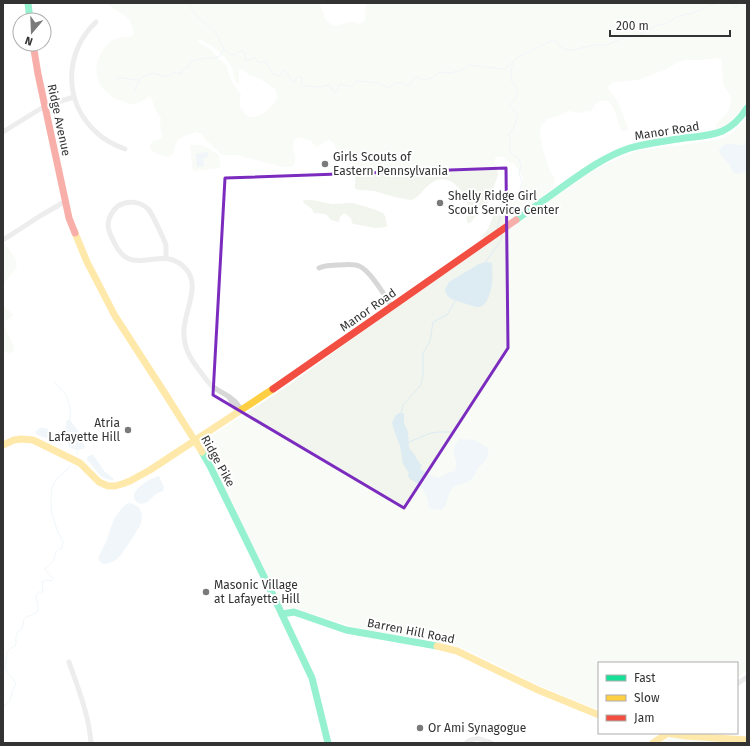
<svg xmlns="http://www.w3.org/2000/svg" width="750" height="746" font-family="'Fira Sans',sans-serif">
  <style>
    .green { fill: #f1f5ed; fill-rule: evenodd }
    .water { fill: #ddebf3 }
    .lines { fill: none; stroke-linecap: round; stroke-linejoin: round }
    .stream { stroke: #ddebf3; stroke-width: 1 }
    .street { stroke: #d7d7d7; stroke-width: 5 }
    .fast { stroke: #16e098; stroke-width: 7 }
    .slow { stroke: #ffcf43; stroke-width: 7 }
    .jam { stroke: #f24e42; stroke-width: 7 }
    .marked { fill: none; stroke: #7b2cbf; stroke-width: 3; stroke-linejoin: round }
    .poi-dot { fill: #7a7a7a; stroke: #fff; stroke-width: 1.5 }
    .labels { text-anchor: middle; dominant-baseline: central; stroke-width: 4; stroke-linejoin: round; paint-order: stroke }
    .street-label { font-size: 12px; fill: #333; stroke: #fff }
    .poi-label { font-size: 12px; fill: #333; stroke: #fff; text-anchor: start }
  </style>
  <rect width="100%" height="100%" fill="#fff"/>
  <!-- green -->
  <g class="green">
    <path d="M 107,3 L 319,3 C 322,8 323,16 327,21 C 337,32 349,17 358,24 L 364,22 L 365,19 L 366,3 L 747,3 L 747,100 C 741,109 730,127 717,128 L 716,126 L 718,122 L 727,113 L 731,104 L 730,95 L 723,85 L 722,61 L 720,59 L 716,58 L 702,60 L 685,60 L 678,62 L 665,70 L 653,74 L 639,80 L 613,82 L 607,88 L 614,96 L 619,104 L 628,128 C 627,131 626,131 623,131 L 621,130 C 617,121 615,94 598,102 C 594,104 593,109 590,112 L 588,111 L 579,113 L 569,111 L 567,112 L 558,116 L 547,119 L 541,126 L 540,136 L 543,150 L 550,172 L 555,178 L 553,187 L 548,192 L 489,237 L 483,238 L 482,236 L 488,229 L 493,216 L 500,205 L 506,198 L 520,190 L 523,182 L 523,177 L 514,164 L 508,162 L 505,158 L 498,156 L 495,158 C 494,164 498,169 498,175 L 488,203 L 484,207 L 478,210 L 473,220 L 470,223 L 468,223 C 464,218 469,212 468,206 C 465,191 449,172 433,182 C 424,187 422,195 412,200 C 399,199 386,194 374,191 C 367,190 361,191 355,189 C 354,179 359,170 350,162 C 346,160 342,158 339,155 C 335,150 336,143 330,140 L 326,141 L 317,147 L 315,146 L 311,141 L 301,137 L 295,139 C 289,150 300,156 293,166 L 291,167 L 283,167 L 237,155 C 232,155 225,156 221,154 L 206,140 L 202,134 L 196,132 C 190,134 183,136 178,140 C 174,144 176,151 172,155 C 167,160 155,153 151,150 L 150,146 L 152,142 L 160,139 L 162,136 L 160,124 L 161,119 L 154,107 L 152,99 L 150,96 C 145,99 139,104 133,104 C 130,104 125,102 122,101 C 103,95 91,78 99,58 C 101,52 106,45 111,41 C 117,38 126,37 132,36 L 134,33 C 131,12 118,15 107,3 ZM 198,39 C 210,43 228,57 232,69 C 234,75 234,79 238,84 L 239,83 L 239,69 L 241,69 L 250,75 L 260,79 L 276,90 L 278,98 C 271,107 259,123 246,115 L 239,105 L 241,95 L 232,82 L 226,65 L 220,60 L 211,50 L 198,41 Z"/>
    <path d="M 747,117 L 747,670 L 737,678 L 737,663 L 599,663 L 599,710 L 571,699 L 534,683 L 471,652 L 453,645 L 432,640 L 361,629 L 328,619 L 299,609 L 280,606 L 201,443 L 286,387 L 355,337 L 594,170 L 609,163 L 637,151 L 717,140 C 730,136 739,129 747,117 Z"/>
    <path d="M 190,145 C 204,144 208,148 219,155 L 220,168 L 213,169 L 212,167 L 211,169 L 193,171 Z"/>
    <path d="M 304,200 C 314,199 323,203 332,204 C 338,204 344,203 351,203 C 355,203 380,211 383,213 C 386,216 386,221 387,225 L 386,227 L 375,228 L 354,224 L 352,223 L 351,218 L 344,213 L 340,217 L 339,222 L 338,222 L 331,220 L 328,216 L 325,214 L 314,213 L 313,212 L 312,209 L 304,203 L 303,201 Z"/>
    <path d="M 3,244 C 8,246 9,250 12,254 C 24,269 10,272 3,285 Z"/>
    <path d="M 3,306 L 13,314 L 12,317 L 5,321 L 4,325 L 14,347 L 14,351 C 10,354 6,353 3,351 Z"/>
    <path d="M 670,737 L 726,741 L 737,743 L 661,743 Z"/>
  </g>
  <!-- water -->
  <g class="water">
    <path d="M 747,139 L 747,171 C 744,172 738,175 735,173 C 732,172 731,168 730,165 C 726,160 720,156 719,150 C 727,140 731,145 743,145 L 746,142 Z"/>
    <path d="M 208,152 L 208,157 L 203,158 L 204,166 L 197,167 L 196,154 Z"/>
    <path d="M 486,262 L 492,263 C 493,274 493,298 483,305 C 481,307 479,307 477,307 C 472,306 454,300 450,298 C 447,296 446,293 445,290 L 449,282 L 479,264 Z"/>
    <path d="M 399,413 L 404,413 L 404,423 L 408,432 L 409,448 L 414,454 L 420,464 L 422,464 L 420,469 L 434,477 L 439,478 L 448,473 L 454,471 L 457,465 L 454,454 L 455,445 L 458,441 L 461,439 L 474,440 L 488,448 C 488,450 489,453 488,454 C 487,460 483,463 479,467 C 475,472 474,479 467,482 C 462,484 454,485 451,490 C 446,496 449,503 442,510 L 432,509 L 429,507 L 427,497 L 423,489 L 417,483 L 410,479 L 408,476 L 409,473 L 403,464 L 400,446 L 393,427 L 392,422 L 394,419 L 395,416 Z"/>
    <path d="M 67,420 L 70,420 L 79,432 L 85,447 L 83,449 L 76,450 L 69,447 C 66,440 64,427 67,420 Z"/>
    <path d="M 40,428 C 46,427 50,431 55,434 L 55,436 C 51,441 43,437 37,435 L 35,432 Z"/>
    <path d="M 92,454 L 94,456 L 105,472 L 114,479 L 114,480 C 97,480 98,469 87,460 L 87,457 Z"/>
    <path d="M 159,476 L 164,487 L 163,491 C 160,492 157,493 155,495 C 151,498 149,502 145,503 C 138,506 131,499 135,492 C 139,485 151,478 159,476 Z"/>
    <path d="M 128,503 C 142,504 144,515 140,526 L 121,555 C 116,561 102,570 98,558 L 107,540 L 110,530 L 114,519 L 122,508 Z"/>
  </g>
  <g class="lines">
    <!-- stream -->
    <g class="stream">
      <path d="M 189,3 C 193,17 206,22 215,32 C 219,37 220,44 224,49"/>
      <path d="M 732,3 L 735,8 L 737,6 L 737,3"/>
      <path d="M 115,81 L 117,78 C 125,77 131,81 140,80 L 143,77 L 153,73 L 164,76 L 168,76 L 176,72 L 181,74 L 182,70 L 188,67 L 191,61 L 198,59 L 202,59 L 205,58 C 211,59 215,58 220,56 L 222,51 L 225,50 L 231,55 L 236,54 L 240,51 C 247,51 245,56 246,61 L 255,57 L 257,61 L 260,63 L 266,61 L 272,73 L 278,76 L 280,75 L 282,71 L 285,71 L 293,82 L 296,81 L 296,78 L 298,76 L 301,77 L 302,79 L 301,84 L 302,86 L 320,87 L 329,85 L 331,86 L 332,90 L 335,92 L 337,91 L 339,85 L 341,84 L 352,87 L 356,81 L 359,81 L 378,83 L 389,88 L 395,83 L 402,83 L 408,86 C 412,84 412,78 417,77 C 426,84 433,77 440,72 L 450,73 L 462,70 L 470,65 L 503,69 L 505,69 L 518,57 L 551,41 C 559,40 557,42 560,47 L 568,50 L 573,50 L 594,45 L 607,45 L 623,38 L 637,36 L 655,26 L 668,23 L 676,17 L 695,12 L 717,3"/>
      <path d="M 134,92 L 140,80"/>
      <path d="M 498,229 L 497,227 C 501,216 505,197 519,195 L 522,181 L 519,174 L 521,165 L 518,158 L 510,153 L 510,139 L 509,135 L 515,125 L 518,115 L 509,106 L 516,98 L 517,89 L 511,80 L 511,71 L 513,62"/>
      <path d="M 485,263 L 501,240 L 502,236 L 501,234"/>
      <path d="M 55,383 L 67,396 L 71,413 L 69,421"/>
      <path d="M 401,413 L 403,405 L 420,386 L 422,381 L 423,374 L 423,353 L 430,341 L 433,322 L 447,315 L 456,300"/>
      <path d="M 409,442 L 431,433 L 439,432 L 452,432 L 456,434 L 460,440"/>
      <path d="M 77,454 L 78,449"/>
      <path d="M 3,708 L 4,706 L 10,701 L 12,692 L 16,684 L 11,676 L 7,672 L 5,667 L 7,652 L 11,648 L 16,645 L 16,636 L 18,632 L 22,629 L 24,619 L 26,617 L 32,615 L 38,611 L 38,606 L 36,596 L 38,592 L 43,592 L 42,582 L 46,580 L 51,581 L 53,579 C 51,575 46,573 45,568 C 49,566 53,562 54,558 C 56,552 56,550 62,548 L 63,542 L 57,530 L 52,514 L 51,506 L 51,498 L 52,488 L 54,483 L 57,478 L 67,470 L 71,465"/>
    </g>
    <!-- street -->
    <g class="street">
      <path d="M 96,22 C 64,52 63,102 96,132 C 104,140 114,145 125,149"/>
      <path d="M 3,132 L 40,109 L 51,104 L 74,97"/>
      <path d="M 3,240 L 40,216 L 66,201"/>
      <path d="M 166,258 C 166,254 166,250 166,246 C 165,240 161,234 159,229 C 156,223 153,216 149,210 C 141,201 128,200 118,206 C 113,210 109,217 108,224 C 108,232 112,238 115,244 C 132,279 161,244 184,267 C 204,285 181,315 184,336 C 185,352 193,362 202,374 C 205,378 208,382 212,386 C 218,391 226,394 232,399 C 236,401 239,407 242,410"/>
      <path d="M 319,268 C 325,265 331,266 337,265 C 345,265 352,263 359,266 C 370,270 385,296 392,307"/>
      <path d="M 229,397 L 238,413"/>
      <path d="M 69,662 C 78,688 89,715 91,743"/>
      <path d="M 737,684 L 747,677"/>
      <path d="M 467,742 C 477,736 481,739 491,743"/>
    </g>
    <!-- fast -->
    <g class="fast">
      <path d="M 28,3 L 30,20"/>
      <path d="M 516,220 C 531,209 546,199 561,188 C 582,173 605,156 630,148 C 647,143 666,141 684,138 C 713,135 730,135 747,108"/>
      <path d="M 202,452 L 210,466 L 271,591 L 312,678 L 328,743"/>
      <path d="M 282,614 L 294,612 L 346,630 L 437,646"/>
    </g>
    <!-- slow -->
    <g class="slow">
      <path d="M 75,233 L 87,262 L 115,316 L 166,395 L 202,452"/>
      <path d="M 3,445 L 14,440 L 21,439 L 33,440 L 80,463 L 99,482 L 108,486 L 115,486 L 122,484 L 130,481 L 150,470 L 273,389"/>
      <path d="M 437,646 L 457,651 L 538,690 L 599,715"/>
      <path d="M 666,733 L 686,736 L 747,740"/>
      <path d="M 653,743 L 668,733"/>
    </g>
    <!-- jam -->
    <g class="jam">
      <path d="M 33,44 L 38,74 L 69,218 L 75,233"/>
      <path d="M 273,389 L 397,303 L 516,220"/>
    </g>
  </g>
  <!-- marked area -->
  <path d="M0 0H750V746H0ZM 506,168 L 508,348 L 404,508 L 213,395 L 225,178 Z" fill="#fff" fill-opacity=".55" fill-rule="evenodd"/>
  <path class="marked" d="M 506,168 L 508,348 L 404,508 L 213,395 L 225,178 Z"/>
  <!-- markers -->
  <g class="poi-dot">
    <circle cx="325" cy="164" r="4"/>
    <circle cx="440" cy="203" r="4"/>
    <circle cx="128" cy="430" r="4"/>
    <circle cx="206" cy="592" r="4"/>
    <circle cx="420" cy="728" r="4"/>
  </g>
  <g class="labels">
    <!-- street labels -->
    <g class="street-label">
      <text transform="translate(59 120) rotate(78)">Ridge Avenue</text>
      <text transform="translate(667 131) rotate(-9)">Manor Road</text>
      <text transform="translate(368 310) rotate(-35)">Manor Road</text>
      <text transform="translate(218 461) rotate(61)">Ridge Pike</text>
      <text transform="translate(411 631) rotate(11)">Barren Hill Road</text>
    </g>
    <!-- poi labels -->
    <g class="poi-label">
      <text x="333" y="157">Girls Scouts of<tspan x="333" dy="14">Eastern Pennsylvania</tspan></text>
      <text x="448" y="196">Shelly Ridge Girl<tspan x="448" dy="14">Scout Service Center</tspan></text>
      <text x="120" y="423" text-anchor="end">Atria<tspan x="120" dy="14">Lafayette Hill</tspan></text>
      <text x="214" y="585">Masonic Village<tspan x="214" dy="14">at Lafayette Hill</tspan></text>
      <text x="428" y="728">Or Ami Synagogue</text>
    </g>
  </g>
  <!-- border -->
  <rect width="750" height="746" fill="none" stroke="#333333" stroke-width="8"/>
  <!-- legend -->
  <rect x="598" y="662" width="140" height="72" fill="#ffffff" stroke="#adadad"/>
  <rect x="606" y="675" width="20" height="6" fill="#16e098" stroke="#adadad"/>
  <text x="634" y="682" font-size="12" fill="#333333">Fast</text>
  <rect x="606" y="695" width="20" height="6" fill="#ffcf43" stroke="#adadad"/>
  <text x="634" y="702" font-size="12" fill="#333333">Slow</text>
  <rect x="606" y="715" width="20" height="6" fill="#f24e42" stroke="#adadad"/>
  <text x="634" y="722" font-size="12" fill="#333333">Jam</text>
  <!-- north arrow -->
  <g transform="translate(32 32) rotate(199)"><circle r="19" fill="#ffffff" stroke="#adadad"/>
  <path d="M0-3L7 15L0 10L-7 15Z" fill="#7a7a7a"/>
  <text y="-6" font-size="11" font-weight="bold" text-anchor="middle" fill="#333333">N</text>
  </g>
  <!-- scale -->
  <path d="M610 30v6h120v-6" fill="none" stroke="#333333" stroke-width="2"/>
  <text x="616" y="30" font-size="12" fill="#333333" stroke="#ffffff" stroke-width="3" paint-order="stroke">200 m</text>
</svg>
